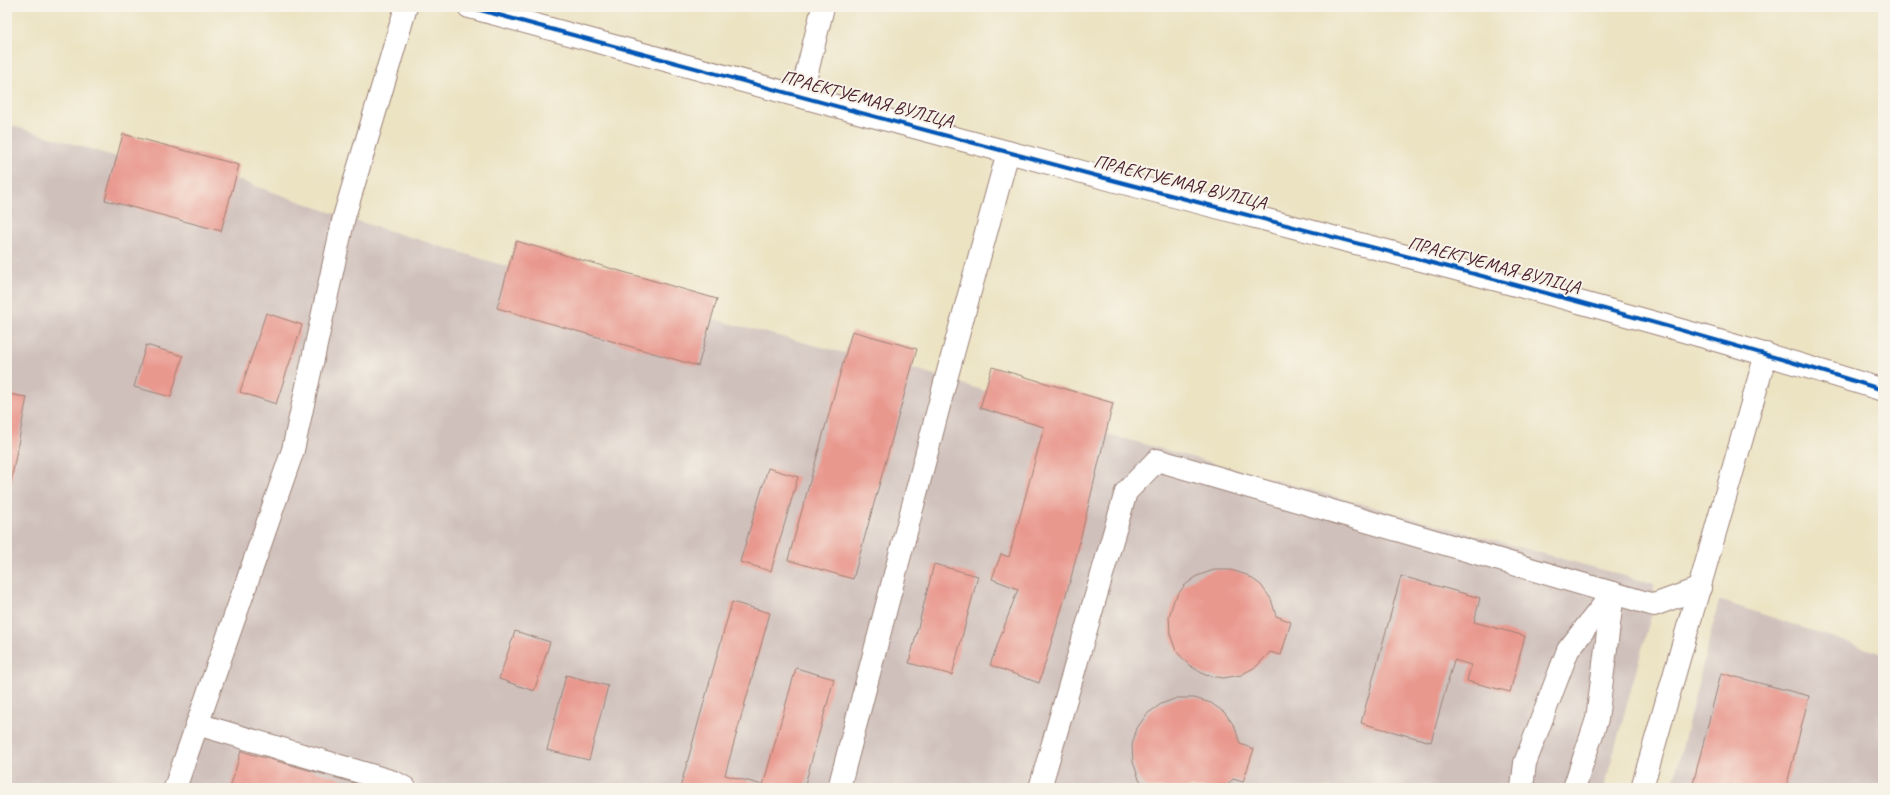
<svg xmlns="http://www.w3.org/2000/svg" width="1890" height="795" font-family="Caveat,sans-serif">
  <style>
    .industrial { fill: #cfc0bb }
    .building { fill: #e9988e }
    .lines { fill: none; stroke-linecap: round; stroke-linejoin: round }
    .minor-casing { stroke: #9b8177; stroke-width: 24 }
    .minor { stroke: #fff; stroke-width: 22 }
    .cycleway-casing { stroke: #f7f3e8; stroke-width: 6 }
    .cycleway { stroke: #0057b8; stroke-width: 4 }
    .labels { text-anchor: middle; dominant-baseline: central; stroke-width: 4; stroke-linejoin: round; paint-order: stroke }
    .street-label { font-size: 19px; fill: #4a1f2b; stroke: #f7f3e8 }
  </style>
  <rect width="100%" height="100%" fill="#f7f3e8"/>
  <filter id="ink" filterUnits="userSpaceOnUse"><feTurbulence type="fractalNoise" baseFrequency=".025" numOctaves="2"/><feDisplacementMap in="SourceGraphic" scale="8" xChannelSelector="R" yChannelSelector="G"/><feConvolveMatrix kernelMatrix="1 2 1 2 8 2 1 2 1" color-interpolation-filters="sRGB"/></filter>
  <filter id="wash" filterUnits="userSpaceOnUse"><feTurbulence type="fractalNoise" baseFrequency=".012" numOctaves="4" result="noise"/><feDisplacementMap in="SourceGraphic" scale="16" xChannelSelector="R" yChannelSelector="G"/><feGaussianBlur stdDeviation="0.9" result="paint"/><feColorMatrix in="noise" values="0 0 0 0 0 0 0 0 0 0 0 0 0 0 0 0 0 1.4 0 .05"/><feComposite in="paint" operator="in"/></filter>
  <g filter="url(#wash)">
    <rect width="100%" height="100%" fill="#ece3c3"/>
    <!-- industrial -->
    <g class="industrial">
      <path d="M 7,124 L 117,157 L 123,134 L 239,165 L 236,179 L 344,217 L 509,267 L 516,241 L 717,299 L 712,319 L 845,353 L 852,331 L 917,349 L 912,368 L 985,391 L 992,367 L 1113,403 L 1107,434 L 1654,584 L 1654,605 L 1604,788 L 7,788 Z"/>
      <path d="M 1719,600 L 1883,654 L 1883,788 L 1672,788 Z"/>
    </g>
    <g id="blocks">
      <!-- building -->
      <g class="building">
        <path d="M 123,134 L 239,165 L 221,231 L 105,200 Z"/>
        <path d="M 516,241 L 717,299 L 698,366 L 497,308 Z"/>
        <path d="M 266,313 L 302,325 L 276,404 L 240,392 Z"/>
        <path d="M 852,331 L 917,349 L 853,579 L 788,560 Z"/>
        <path d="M 146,345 L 183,356 L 171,397 L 134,387 Z"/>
        <path d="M 992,367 L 1113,403 L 1071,578 L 1039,683 L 990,665 L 1018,589 L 992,579 L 1001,554 L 1009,557 L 1044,427 L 980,408 Z"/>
        <path d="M 7,394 L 27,397 L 8,497 L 7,497 Z"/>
        <path d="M 768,468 L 798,477 L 771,571 L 740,562 Z"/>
        <path d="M 934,564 L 978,576 L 952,675 L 909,663 Z"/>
        <path d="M 1214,570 L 1231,570 L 1247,575 L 1261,585 L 1271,599 L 1276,616 L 1291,622 L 1281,655 L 1270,652 L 1257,666 L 1241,675 L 1223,678 L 1205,675 L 1189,665 L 1176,651 L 1170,634 L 1169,617 L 1174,600 L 1184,586 L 1197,576 Z"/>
        <path d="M 1401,576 L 1480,598 L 1474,622 L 1525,636 L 1510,692 L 1467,681 L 1471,665 L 1454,660 L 1431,742 L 1361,723 Z"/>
        <path d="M 732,602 L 770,613 L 725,775 L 763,785 L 796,668 L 834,679 L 804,788 L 680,788 Z"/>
        <path d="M 515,631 L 550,642 L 534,691 L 499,679 Z"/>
        <path d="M 1721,673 L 1809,696 L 1786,788 L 1692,788 Z"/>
        <path d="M 566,675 L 608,686 L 589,760 L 547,750 Z"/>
        <path d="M 1177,698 L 1194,698 L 1211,703 L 1225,713 L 1235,727 L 1240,744 L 1254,749 L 1243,782 L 1233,779 L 1225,788 L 1147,788 L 1139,779 L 1133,762 L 1132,745 L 1137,728 L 1147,714 L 1161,704 Z"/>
        <path d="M 241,751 L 373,788 L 230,788 Z"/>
      </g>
    </g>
  </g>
  <g filter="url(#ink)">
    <use href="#blocks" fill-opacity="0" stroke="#9b8177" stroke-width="1"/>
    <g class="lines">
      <defs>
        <g id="minor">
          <path d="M 469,7 C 685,65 900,124 1116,181 C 1373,248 1630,311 1883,390"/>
          <path d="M 801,96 L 823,7"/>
          <path d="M 197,724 L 394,782 L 405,788"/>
          <path d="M 175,788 L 293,450 L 344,217 L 406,7"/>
          <path d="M 839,788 L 946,379 L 1008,152"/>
          <path d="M 1040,788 L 1126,492 L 1157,460 L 1654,605 L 1700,588"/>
          <path d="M 1522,788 L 1525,763 L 1568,650 L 1613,593"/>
          <path d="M 1574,788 L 1597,719 L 1613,593"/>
          <path d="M 1642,788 L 1766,354"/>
        </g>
      </defs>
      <!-- minor casing -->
      <use href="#minor" class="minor-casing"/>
      <!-- minor -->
      <use href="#minor" class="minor"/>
      <defs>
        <path id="cycleway" d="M 469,7 C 685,65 900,124 1116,181 C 1373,248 1630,311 1883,390"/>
      </defs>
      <!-- cycleway casing -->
      <use href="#cycleway" class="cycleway-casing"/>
      <!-- cycleway -->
      <use href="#cycleway" class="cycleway"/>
    </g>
  </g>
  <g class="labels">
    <!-- street labels -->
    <g class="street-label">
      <text transform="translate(867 99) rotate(15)">ПРАЕКТУЕМАЯ ВУЛІЦА</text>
      <text transform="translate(1180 182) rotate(14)">ПРАЕКТУЕМАЯ ВУЛІЦА</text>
      <text transform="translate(1494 265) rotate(15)">ПРАЕКТУЕМАЯ ВУЛІЦА</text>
    </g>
  </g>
  <!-- margin -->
  <rect width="1890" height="795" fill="none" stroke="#f7f3e8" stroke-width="24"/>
</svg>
